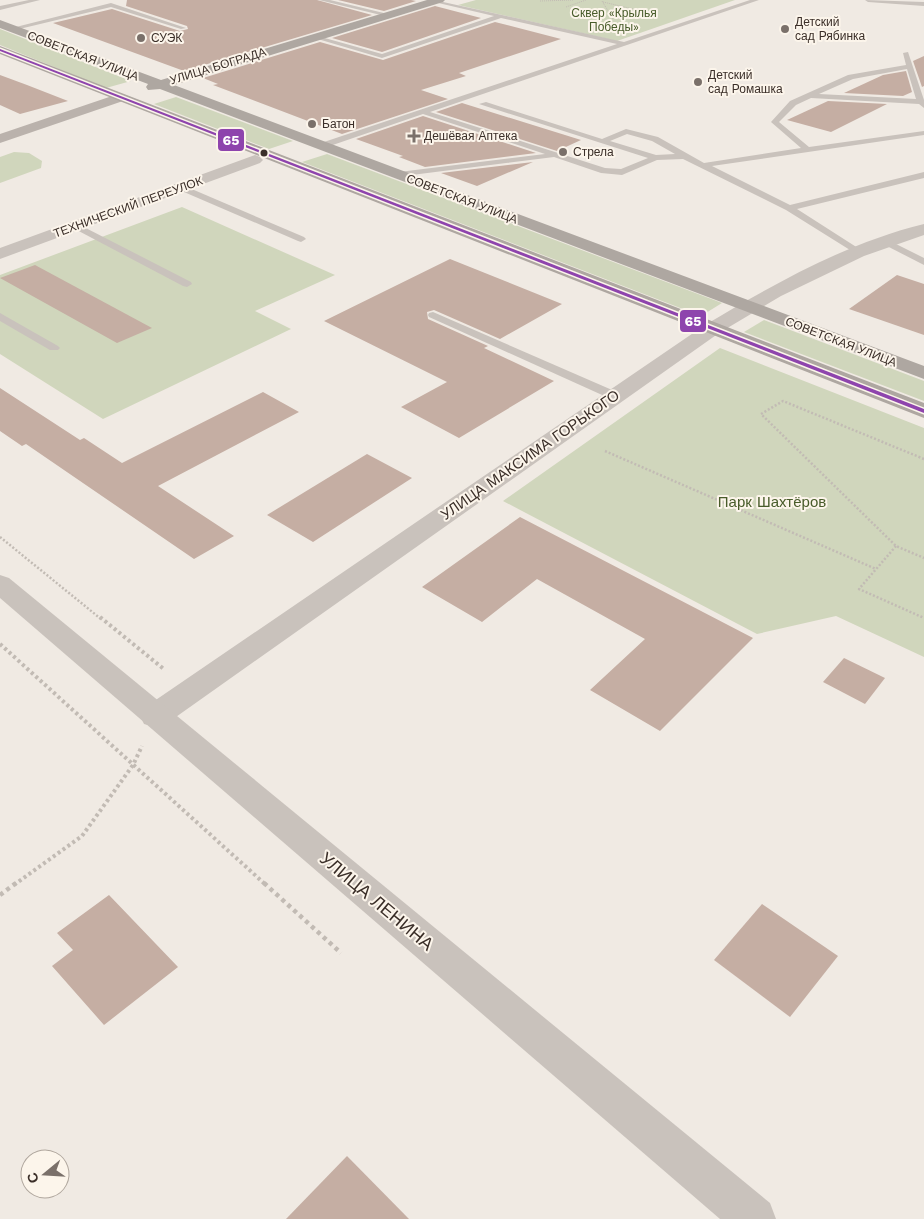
<svg xmlns="http://www.w3.org/2000/svg" width="924" height="1219" font-family="'Work Sans',sans-serif">
  <style>
    .green { fill: #d0d6bc }
    .building { fill: #c5aea3 }
    .lines { fill: none; stroke-linecap: round; stroke-linejoin: round }
    .path-far3 { stroke: #c2bbb4; stroke-width: 1; stroke-dasharray: 1 1; stroke-linecap: butt }
    .path-far2 { stroke: #c2bbb4; stroke-width: 2.5; stroke-dasharray: 2 2; stroke-linecap: butt }
    .path-far1 { stroke: #c2bbb4; stroke-width: 4; stroke-dasharray: 3 3; stroke-linecap: butt }
    .path { stroke: #c2bbb4; stroke-width: 4.5; stroke-dasharray: 4 4; stroke-linecap: butt }
    .service { fill: #c9c2bc; fill-rule: evenodd }
    .minor { fill: #c9c2bc; fill-rule: evenodd }
    .tertiary { fill: #c9c2bc; fill-rule: evenodd }
    .secondary { fill: #bab2ac; fill-rule: evenodd }
    .primary { fill: #aea7a1; fill-rule: evenodd }
    .bus-1-casing { stroke: #fcf5eb; stroke-width: 3 }
    .bus-1 { fill: #8e44ad; fill-rule: evenodd }
    .poi-dot { fill: #7a706a; stroke: #fcf5eb; stroke-width: 2 }
    .bus-dot { fill: #3b2f29; stroke: #fcf5eb; stroke-width: 2 }
    .labels { text-anchor: middle; dominant-baseline: central; stroke-width: 4; stroke-linejoin: round; paint-order: stroke }
    .far-park-label { font-size: 12px; fill: #485c2a; stroke: #fcf5eb }
    .far-poi-label { font-size: 12px; fill: #3b2f29; stroke: #fcf5eb; text-anchor: start }
    .far-street-label { font-size: 12px; fill: #3b2f29; stroke: #fcf5eb }
    .street-label { font-size: 15px; fill: #3b2f29; stroke: #fcf5eb }
    .park-label { font-size: 15px; fill: #485c2a; stroke: #fcf5eb }
    .near-street-label { font-size: 18px; fill: #3b2f29; stroke: #fcf5eb }
    .line-badge { stroke: #fcf5eb; stroke-width: 2 }
    .badge-label { font-size: 14px; text-anchor: middle; font-weight: bold; fill: #fff }
  </style>
  <rect width="100%" height="100%" fill="#f0eae3"/>
  <!-- green -->
  <g class="green">
    <path d="M 476,0 L 735,0 L 617,41 L 458,5 Z"/>
    <path d="M 0,29 L 131,81 L 106,88 L 0,45 Z"/>
    <path d="M 176,97 L 293,141 L 269,149 L 154,104 Z"/>
    <path d="M 14,152 L 29,153 L 42,161 L 41,168 L 0,183 L 0,157 Z"/>
    <path d="M 327,154 L 722,303 L 701,316 L 302,162 Z"/>
    <path d="M 182,207 L 335,275 L 255,311 L 291,329 L 103,419 L 0,354 L 0,275 Z"/>
    <path d="M 764,320 L 924,381 L 924,401 L 744,332 Z"/>
    <path d="M 720,348 L 924,428 L 924,657 L 836,616 L 757,634 L 503,501 Z"/>
  </g>
  <!-- building -->
  <g class="building">
    <path d="M 127,0 L 317,0 L 372,15 L 184,71 L 53,23 L 112,9 L 180,31 L 188,29 L 187,26 L 126,6 Z"/>
    <path d="M 338,0 L 411,0 L 416,1 L 384,11 Z"/>
    <path d="M 435,6 L 481,18 L 382,52 L 332,38 Z"/>
    <path d="M 495,22 L 561,39 L 459,73 L 466,76 L 421,90 L 448,99 L 342,134 L 213,85 L 218,84 L 203,78 L 320,42 L 383,60 Z"/>
    <path d="M 924,56 L 924,86 L 922,87 L 913,61 Z"/>
    <path d="M 906,71 L 912,92 L 903,96 L 844,93 L 883,75 Z"/>
    <path d="M 0,75 L 27,85 L 68,101 L 20,114 L 0,105 Z"/>
    <path d="M 828,101 L 887,104 L 831,132 L 787,120 Z"/>
    <path d="M 462,103 L 565,135 L 581,140 L 557,151 L 436,112 Z"/>
    <path d="M 423,116 L 536,153 L 425,167 L 399,157 L 403,156 L 356,139 Z"/>
    <path d="M 533,162 L 477,186 L 441,173 Z"/>
    <path d="M 450,259 L 562,304 L 500,339 L 434,310 L 427,312 L 428,319 L 488,346 L 484,348 L 554,381 L 459,438 L 401,407 L 447,382 L 324,321 Z"/>
    <path d="M 35,265 L 152,328 L 117,343 L 0,278 Z"/>
    <path d="M 897,275 L 924,284 L 924,335 L 849,309 Z"/>
    <path d="M 0,388 L 80,440 L 84,438 L 122,463 L 263,392 L 299,412 L 158,486 L 234,536 L 194,559 L 26,444 L 22,446 L 0,431 Z"/>
    <path d="M 367,454 L 412,478 L 313,542 L 267,515 Z"/>
    <path d="M 520,517 L 753,638 L 660,731 L 590,690 L 645,639 L 537,579 L 482,622 L 422,587 Z"/>
    <path d="M 844,658 L 885,678 L 865,704 L 823,682 Z"/>
    <path d="M 109,895 L 178,967 L 104,1025 L 52,966 L 73,950 L 57,933 Z"/>
    <path d="M 762,904 L 838,956 L 790,1017 L 714,960 Z"/>
    <path d="M 347,1156 L 409,1219 L 286,1219 Z"/>
  </g>
  <g class="lines">
    <!-- path-far3 -->
    <g class="path-far3">
      <path d="M 540,1 L 574,0"/>
      <path d="M 602,1 L 613,19"/>
      <path d="M 603,2 L 646,12"/>
      <path d="M 566,7 L 586,0"/>
    </g>
    <!-- path-far2 -->
    <g class="path-far2">
      <path d="M 605,451 L 876,569"/>
      <path d="M 924,459 L 783,401 L 761,414 L 896,546 L 924,558"/>
      <path d="M 0,537 L 101,619"/>
      <path d="M 896,546 L 859,589 L 924,618"/>
    </g>
    <!-- path-far1 -->
    <g class="path-far1">
      <path d="M 100,617 L 165,670"/>
      <path d="M 0,644 L 266,885"/>
      <path d="M 14,885 L 82,836 L 133,765 L 142,746"/>
    </g>
    <!-- path -->
    <g class="path">
      <path d="M 264,883 L 341,953"/>
      <path d="M 0,895 L 16,883"/>
    </g>
    <!-- service -->
    <g class="service">
      <path d="M 29,0 L 40,0 L 0,10 L 0,6 Z"/>
      <path d="M 319,0 L 330,0 L 392,15 L 389,17 Z"/>
      <path d="M 434,0 L 624,42 L 750,0 L 759,0 L 430,112 L 605,168 L 621,169 L 648,158 L 479,104 L 486,102 L 602,139 L 626,129 L 658,137 L 704,163 L 801,148 L 771,122 L 790,101 L 848,75 L 906,65 L 903,53 L 908,52 L 924,100 L 924,108 L 919,104 L 811,98 L 796,105 L 779,122 L 809,147 L 924,131 L 924,135 L 712,166 L 790,205 L 924,172 L 924,178 L 797,209 L 861,250 L 863,252 L 858,255 L 786,210 L 683,159 L 657,160 L 622,175 L 601,173 L 554,157 L 396,177 L 396,173 L 399,172 L 545,154 L 423,114 L 324,148 L 318,148 L 318,144 L 617,44 L 501,18 L 382,58 L 311,37 L 314,35 L 382,54 L 494,16 L 434,2 ZM 907,69 L 916,99 L 819,94 L 853,79 ZM 627,134 L 652,141 L 675,154 L 656,155 L 610,141 Z"/>
      <path d="M 865,0 L 924,2 L 924,6 L 868,2 Z"/>
      <path d="M 111,3 L 186,28 L 181,29 L 111,7 L 11,31 L 8,29 Z"/>
      <path d="M 180,184 L 304,237 L 306,239 L 301,242 L 298,241 L 177,189 L 177,185 Z"/>
      <path d="M 76,223 L 191,282 L 192,284 L 187,287 L 183,286 L 73,228 L 71,226 Z"/>
      <path d="M 886,239 L 924,258 L 924,265 L 883,244 L 883,240 Z"/>
      <path d="M 433,312 L 619,393 L 621,396 L 619,399 L 611,399 L 429,317 L 428,315 L 429,313 Z"/>
      <path d="M 0,313 L 58,346 L 60,348 L 58,350 L 50,350 L 0,321 Z"/>
    </g>
    <!-- minor -->
    <g class="minor">
      <path d="M 255,155 L 260,157 L 263,160 L 260,163 L 0,259 L 0,248 Z"/>
      <path d="M 924,224 L 924,235 L 864,256 L 781,296 L 719,333 L 166,724 L 155,727 L 144,724 L 140,716 L 144,708 L 705,325 C 774,284 846,243 924,224 Z"/>
    </g>
    <!-- tertiary -->
    <path class="tertiary" d="M 0,575 L 9,578 L 770,1203 L 776,1219 L 720,1219 L 0,598 Z"/>
    <!-- secondary -->
    <path class="secondary" d="M 118,94 L 123,95 L 125,98 L 123,101 L 0,143 L 0,134 Z"/>
    <!-- primary -->
    <g class="primary">
      <path d="M 427,0 L 445,0 L 443,2 L 174,85 L 924,366 L 924,379 L 160,89 L 148,90 L 146,87 L 148,84 L 0,28 L 0,20 L 161,80 Z"/>
      <path d="M 0,46 L 924,403 L 924,418 L 0,54 Z"/>
    </g>
    <defs>
      <path id="bus-1" d="M 0,49 L 924,409 L 924,413 L 0,51 Z"/>
    </defs>
    <!-- bus-1 casing -->
    <use href="#bus-1" class="bus-1-casing"/>
    <!-- bus-1 -->
    <use href="#bus-1" class="bus-1"/>
  </g>
  <!-- markers -->
  <g class="poi-dot">
    <circle cx="785" cy="29" r="5"/>
    <circle cx="141" cy="38" r="5"/>
    <circle cx="698" cy="82" r="5"/>
    <circle cx="312" cy="124" r="5"/>
    <path d="M411.5 128.5h5v5h5v5h-5v5h-5v-5h-5v-5h5z"/>
    <circle cx="563" cy="152" r="5"/>
  </g>
  <circle class="bus-dot" cx="264" cy="153" r="4.5"/>
  <g class="labels">
    <!-- far-park labels -->
    <g class="far-park-label">
      <text x="614" y="13">Сквер «Крылья<tspan x="614" dy="14">Победы»</tspan></text>
    </g>
    <!-- far-poi labels -->
    <g class="far-poi-label">
      <text x="795" y="22">Детский<tspan x="795" dy="14">сад Рябинка</tspan></text>
      <text x="151" y="38">СУЭК</text>
      <text x="708" y="75">Детский<tspan x="708" dy="14">сад Ромашка</tspan></text>
      <text x="322" y="124">Батон</text>
      <text x="424" y="136">Дешёвая Аптека</text>
      <text x="573" y="152">Стрела</text>
    </g>
    <!-- far-street labels -->
    <g class="far-street-label">
      <text transform="translate(83 56) rotate(21)">СОВЕТСКАЯ УЛИЦА</text>
      <text transform="translate(218 66) rotate(-17)">УЛИЦА БОГРАДА</text>
      <text transform="translate(462 199) rotate(21)">СОВЕТСКАЯ УЛИЦА</text>
      <text transform="translate(128 207) rotate(-20)">ТЕХНИЧЕСКИЙ ПЕРЕУЛОК</text>
      <text transform="translate(841 342) rotate(21)">СОВЕТСКАЯ УЛИЦА</text>
    </g>
    <!-- street labels -->
    <g class="street-label">
      <text transform="translate(530 455) rotate(-35)">УЛИЦА МАКСИМА ГОРЬКОГО</text>
    </g>
    <!-- park labels -->
    <g class="park-label">
      <text x="772" y="502">Парк Шахтёров</text>
    </g>
    <!-- near-street labels -->
    <g class="near-street-label">
      <text transform="translate(377 901) rotate(40)">УЛИЦА ЛЕНИНА</text>
    </g>
  </g>
  <g class="line-badge">
    <rect x="217" y="128" width="28" height="24" rx="5" fill="#8e44ad"/>
    <rect x="679" y="309" width="28" height="24" rx="5" fill="#8e44ad"/>
  </g>
  <g class="badge-label">
    <text x="231" y="145">65</text>
    <text x="693" y="326">65</text>
  </g>
  <!-- north arrow -->
  <g transform="translate(45 1174) rotate(252)"><circle r="24" fill="#fcf5eb" stroke="#afa69d"/>
  <path d="M0-4L9 19L0 12L-9 19Z" fill="#7a706a"/>
  <text y="-8" font-size="14" font-weight="bold" text-anchor="middle" fill="#3b2f29">С</text>
  </g>
</svg>
